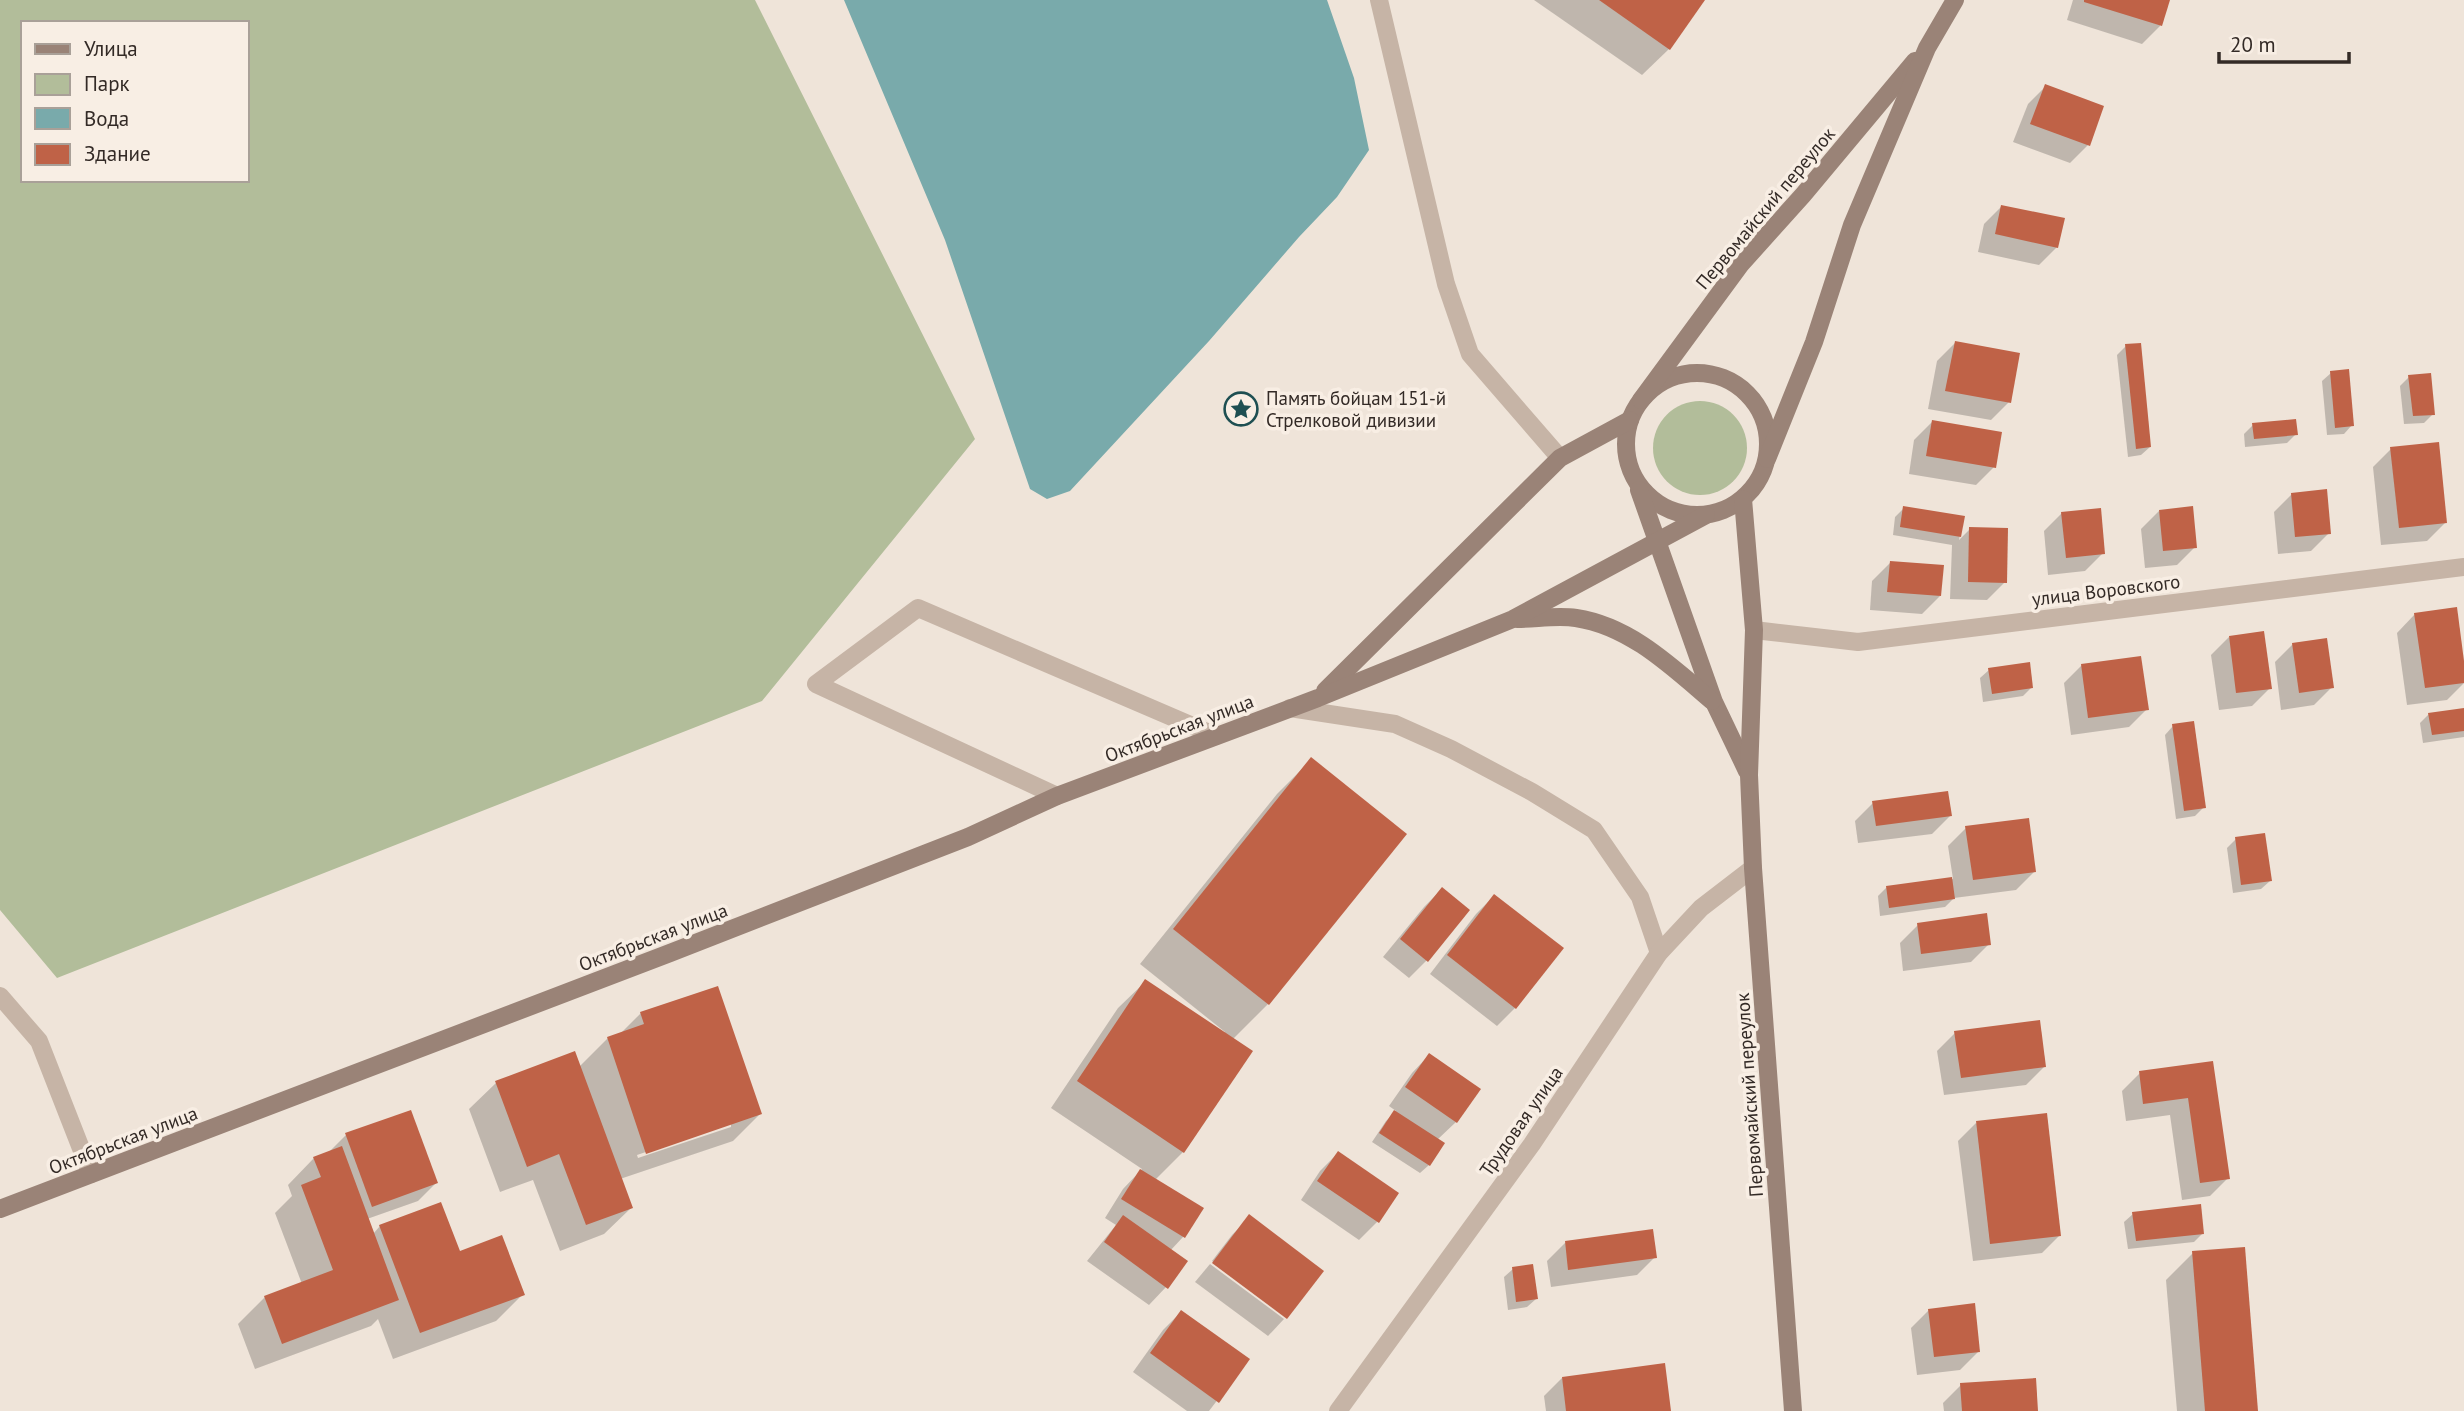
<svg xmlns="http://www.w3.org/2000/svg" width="2464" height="1411" font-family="'PT Sans',sans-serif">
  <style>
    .green { fill: #b2bd9a; fill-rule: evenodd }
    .water { fill: #79aaab }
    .shadow { fill: #0003; fill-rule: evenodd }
    .building { fill: #bf6247 }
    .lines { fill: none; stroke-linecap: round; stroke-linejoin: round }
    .lane { stroke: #c6b4a6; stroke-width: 18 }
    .street { stroke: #c6b4a6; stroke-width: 18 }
    .secondary { stroke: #9a8377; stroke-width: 18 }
    .labels { text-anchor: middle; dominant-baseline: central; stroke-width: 7; stroke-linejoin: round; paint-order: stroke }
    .street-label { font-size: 19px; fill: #332a26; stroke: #f8eee4 }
    .poi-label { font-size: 19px; fill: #332a26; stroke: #f8eee4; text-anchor: start }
  </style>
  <rect width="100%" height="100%" fill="#efe4d9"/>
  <!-- green -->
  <g class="green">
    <path d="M 0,0 L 755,0 L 975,439 L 762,701 L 57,978 L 0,910 ZM 23,23 L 247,23 L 247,180 L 23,180 Z"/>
    <circle cx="1700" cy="448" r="47"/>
  </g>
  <!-- water -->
  <path class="water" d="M 844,0 L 1327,0 L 1354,78 L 1369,150 L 1337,197 L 1299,237 L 1209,341 L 1070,491 L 1047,499 L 1030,489 L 945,240 Z"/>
  <!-- shadow -->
  <g class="shadow">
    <path d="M 1534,0 L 1703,0 L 1669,49 L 1642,75 Z"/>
    <path d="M 2073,0 L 2168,0 L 2160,26 L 2142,44 L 2067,20 Z"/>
    <path d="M 2046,86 L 2088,145 L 2070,163 L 2013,142 L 2028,104 Z"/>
    <path d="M 2002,206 L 2057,247 L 2039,265 L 1978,252 L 1984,224 Z"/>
    <path d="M 1955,343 L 2009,402 L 1991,420 L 1928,409 L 1937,361 Z"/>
    <path d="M 2126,346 L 2150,447 L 2141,455 L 2128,457 L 2117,355 Z"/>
    <path d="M 2331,373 L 2352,425 L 2344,434 L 2327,435 L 2322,381 Z"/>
    <path d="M 2409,377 L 2433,414 L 2424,423 L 2404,424 L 2400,386 Z"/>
    <path d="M 1932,422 L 1994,467 L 1976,485 L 1909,474 L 1914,440 Z"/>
    <path d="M 2253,425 L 2296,434 L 2287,443 L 2245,447 L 2244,434 Z"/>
    <path d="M 2391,449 L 2445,523 L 2427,541 L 2381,545 L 2373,467 Z"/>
    <path d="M 2292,494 L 2329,533 L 2311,551 L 2278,554 L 2274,512 Z"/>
    <path d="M 1904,508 L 1963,518 L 1959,540 L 1970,529 L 2005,582 L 1987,600 L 1950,599 L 1952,545 L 1893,535 L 1895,517 Z"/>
    <path d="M 2159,511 L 2195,547 L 2177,565 L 2145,568 L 2141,529 Z"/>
    <path d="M 2062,513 L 2103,553 L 2085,571 L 2048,575 L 2044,531 Z"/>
    <path d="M 1890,563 L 1940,596 L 1922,614 L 1870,610 L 1872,581 Z"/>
    <path d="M 2415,614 L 2464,674 L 2464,683 L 2447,700 L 2407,705 L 2397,633 Z"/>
    <path d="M 2229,637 L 2270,688 L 2252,706 L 2219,710 L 2211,655 Z"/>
    <path d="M 2293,644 L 2332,687 L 2314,705 L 2281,710 L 2275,662 Z"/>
    <path d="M 2082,665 L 2147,709 L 2129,727 L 2071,735 L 2064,683 Z"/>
    <path d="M 1989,670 L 2031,688 L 2023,696 L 1983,702 L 1980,678 Z"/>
    <path d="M 2464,710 L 2464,737 L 2423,743 L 2420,723 L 2429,714 Z"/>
    <path d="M 2173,726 L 2204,807 L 2195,816 L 2176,819 L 2165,735 Z"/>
    <path d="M 1311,760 L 1404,834 L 1268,1004 L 1232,1040 L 1183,1152 L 1155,1180 L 1201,1208 L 1183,1237 L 1170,1251 L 1166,1287 L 1149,1305 L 1087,1261 L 1116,1225 L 1105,1218 L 1123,1189 L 1142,1169 L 1051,1108 L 1118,1008 L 1145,982 L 1224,1034 L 1225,1032 L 1140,964 L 1277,794 Z"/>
    <path d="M 1873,803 L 1950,816 L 1932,834 L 1858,843 L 1855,821 Z"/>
    <path d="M 1966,828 L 2034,872 L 2016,890 L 1954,898 L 1945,907 L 1880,916 L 1878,896 L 1886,888 L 1953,879 L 1948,846 Z"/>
    <path d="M 2236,839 L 2270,881 L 2261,889 L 2233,893 L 2227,848 Z"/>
    <path d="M 1442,889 L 1427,960 L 1409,978 L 1383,957 L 1424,907 Z"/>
    <path d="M 1494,896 L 1515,1008 L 1497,1026 L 1430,974 L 1476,914 Z"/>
    <path d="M 1918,925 L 1989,944 L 1971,962 L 1903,971 L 1900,943 Z"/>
    <path d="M 641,1013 L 760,1114 L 733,1141 L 620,1179 L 631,1208 L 604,1234 L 560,1251 L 533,1180 L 500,1192 L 469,1109 L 496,1083 L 579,1067 L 608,1038 L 620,1034 ZM 731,1123 L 731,1127 L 638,1158 L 637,1155 Z"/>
    <path d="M 1955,1033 L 2044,1067 L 2026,1085 L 1944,1095 L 1937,1051 Z"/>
    <path d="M 1429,1055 L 1456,1122 L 1437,1140 L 1429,1165 L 1420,1173 L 1372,1142 L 1386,1121 L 1396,1111 L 1389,1106 L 1412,1073 Z"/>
    <path d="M 2212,1063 L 2228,1178 L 2210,1196 L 2182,1200 L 2170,1115 L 2126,1121 L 2122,1091 L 2140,1073 Z"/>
    <path d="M 1976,1123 L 2060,1235 L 2042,1253 L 1973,1261 L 1958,1141 Z"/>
    <path d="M 346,1135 L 436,1183 L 418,1201 L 367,1219 L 373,1234 L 380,1226 L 459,1253 L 523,1294 L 496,1321 L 393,1359 L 378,1319 L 371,1326 L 255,1369 L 238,1324 L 265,1297 L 302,1284 L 275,1213 L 292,1196 L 288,1185 L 314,1158 L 328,1153 Z"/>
    <path d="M 1338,1153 L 1397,1193 L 1377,1222 L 1359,1240 L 1301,1200 L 1320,1171 Z"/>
    <path d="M 2133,1214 L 2202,1234 L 2194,1242 L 2128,1249 L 2124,1222 Z"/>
    <path d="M 1250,1217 L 1286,1316 L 1212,1261 L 1232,1235 Z"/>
    <path d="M 1565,1243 L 1655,1257 L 1637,1275 L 1551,1287 L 1547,1261 Z"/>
    <path d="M 2193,1253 L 2257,1411 L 2177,1411 L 2166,1280 Z"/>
    <path d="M 1210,1264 L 1284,1319 L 1268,1336 L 1195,1282 Z"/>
    <path d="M 1513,1269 L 1536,1299 L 1527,1307 L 1508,1310 L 1504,1277 Z"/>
    <path d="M 1929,1310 L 1978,1352 L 1960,1370 L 1917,1375 L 1911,1328 Z"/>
    <path d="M 1181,1312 L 1248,1360 L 1209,1411 L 1187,1411 L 1133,1372 L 1163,1330 Z"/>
    <path d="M 1562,1378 L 1669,1411 L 1546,1411 L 1544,1396 Z"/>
    <path d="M 1961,1385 L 2037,1411 L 1944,1411 L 1943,1403 Z"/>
  </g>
  <!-- building -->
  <g class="building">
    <path d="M 1599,0 L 1705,0 L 1670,50 Z"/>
    <path d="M 2084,0 L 2170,0 L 2162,26 L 2084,2 Z"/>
    <path d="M 2045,84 L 2104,106 L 2090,146 L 2030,124 Z"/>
    <path d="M 2001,205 L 2065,218 L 2058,248 L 1995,234 Z"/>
    <path d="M 1955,341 L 2020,353 L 2011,403 L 1945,391 Z"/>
    <path d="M 2141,343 L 2151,447 L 2136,449 L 2125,344 Z"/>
    <path d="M 2349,369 L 2354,426 L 2335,428 L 2330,371 Z"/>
    <path d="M 2431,373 L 2435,415 L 2413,416 L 2408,375 Z"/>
    <path d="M 2296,419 L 2298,435 L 2254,439 L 2252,423 Z"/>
    <path d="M 1932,420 L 2002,432 L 1996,468 L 1926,456 Z"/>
    <path d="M 2439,442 L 2447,523 L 2399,528 L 2390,447 Z"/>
    <path d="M 2327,489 L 2331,534 L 2295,537 L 2291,493 Z"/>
    <path d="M 1903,506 L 1965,516 L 1961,537 L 1900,527 Z"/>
    <path d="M 2193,506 L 2197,548 L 2163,551 L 2159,510 Z"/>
    <path d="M 2101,508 L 2105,554 L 2066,558 L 2061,512 Z"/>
    <path d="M 1969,527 L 2008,528 L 2007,583 L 1968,582 Z"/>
    <path d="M 1890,561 L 1944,565 L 1941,596 L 1887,592 Z"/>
    <path d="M 2457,607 L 2464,661 L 2464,683 L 2425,688 L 2414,613 Z"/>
    <path d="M 2264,631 L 2272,689 L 2236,693 L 2229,636 Z"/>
    <path d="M 2327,638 L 2334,688 L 2299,693 L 2292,643 Z"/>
    <path d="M 2141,656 L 2149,710 L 2088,718 L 2081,664 Z"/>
    <path d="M 2030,662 L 2033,688 L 1992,694 L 1988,668 Z"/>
    <path d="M 2464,708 L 2464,731 L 2432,735 L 2428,713 Z"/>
    <path d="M 2194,721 L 2206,808 L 2184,811 L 2172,724 Z"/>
    <path d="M 1311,757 L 1407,834 L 1269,1005 L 1173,929 Z"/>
    <path d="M 1948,791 L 1952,816 L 1876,826 L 1872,801 Z"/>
    <path d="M 2029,818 L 2036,872 L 1973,880 L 1965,826 Z"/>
    <path d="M 2265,833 L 2272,881 L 2241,885 L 2235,837 Z"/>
    <path d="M 1952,877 L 1955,899 L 1889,908 L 1886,886 Z"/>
    <path d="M 1442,887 L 1470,910 L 1428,962 L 1400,939 Z"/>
    <path d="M 1494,894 L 1564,948 L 1516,1009 L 1447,955 Z"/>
    <path d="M 1987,913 L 1991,945 L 1921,954 L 1917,923 Z"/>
    <path d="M 1145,979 L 1253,1051 L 1184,1153 L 1077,1081 Z"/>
    <path d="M 718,986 L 762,1114 L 646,1154 L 607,1037 L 644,1024 L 640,1012 Z"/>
    <path d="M 2040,1020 L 2046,1067 L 1961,1078 L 1954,1031 Z"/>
    <path d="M 575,1051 L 633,1208 L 586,1225 L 559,1154 L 527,1167 L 495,1081 Z"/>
    <path d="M 1429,1053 L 1481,1089 L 1457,1123 L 1405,1087 Z"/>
    <path d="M 2213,1061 L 2230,1179 L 2200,1183 L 2188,1098 L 2143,1104 L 2139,1071 Z"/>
    <path d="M 411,1110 L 438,1183 L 372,1207 L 345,1133 Z"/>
    <path d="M 1394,1110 L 1445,1143 L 1430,1166 L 1379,1133 Z"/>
    <path d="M 2047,1113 L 2061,1236 L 1990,1244 L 1976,1121 Z"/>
    <path d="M 342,1146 L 399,1300 L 282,1344 L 264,1296 L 333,1270 L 301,1185 L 321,1177 L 313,1157 Z"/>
    <path d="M 1338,1151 L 1399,1193 L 1379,1223 L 1317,1181 Z"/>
    <path d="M 1140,1169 L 1204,1208 L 1185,1238 L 1121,1199 Z"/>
    <path d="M 441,1202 L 460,1251 L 502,1235 L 525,1295 L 420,1333 L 379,1225 Z"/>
    <path d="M 2201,1204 L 2204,1234 L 2136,1241 L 2132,1212 Z"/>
    <path d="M 1249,1214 L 1324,1271 L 1287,1319 L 1212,1263 Z"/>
    <path d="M 1123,1215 L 1188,1261 L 1168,1289 L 1104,1242 Z"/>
    <path d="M 1653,1229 L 1657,1258 L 1568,1270 L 1565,1241 Z"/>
    <path d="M 2245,1247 L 2258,1411 L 2205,1411 L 2192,1251 Z"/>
    <path d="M 1533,1264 L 1538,1299 L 1516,1302 L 1512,1267 Z"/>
    <path d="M 1975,1303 L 1980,1352 L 1934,1357 L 1928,1309 Z"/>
    <path d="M 1181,1310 L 1250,1359 L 1219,1403 L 1150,1353 Z"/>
    <path d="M 1665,1363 L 1671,1411 L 1566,1411 L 1562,1377 Z"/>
    <path d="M 2036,1378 L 2038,1411 L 1962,1411 L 1960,1383 Z"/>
  </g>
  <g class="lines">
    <!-- lane -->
    <g class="lane">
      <path d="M 1290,708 L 1395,724 L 1451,749 L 1532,792 L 1594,830 L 1640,897 L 1659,953"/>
      <path d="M 1057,796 L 816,684 L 918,608 L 1216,736"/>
      <path d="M 0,996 L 39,1041 L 91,1174"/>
    </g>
    <!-- street -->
    <g class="street">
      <path d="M 1379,0 L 1446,284 L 1470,354 L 1560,458"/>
      <path d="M 1754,630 L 1858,642 L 2464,567"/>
      <path d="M 1338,1411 L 1532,1144 L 1659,953 L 1701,908 L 1753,868"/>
    </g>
    <!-- secondary -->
    <g class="secondary">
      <circle cx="1697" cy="444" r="71"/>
      <path d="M 1641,400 L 1741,264 L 1803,195 L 1915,61"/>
      <path d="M 1767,459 L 1814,342 L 1852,225 L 1927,48 L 1955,0"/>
      <path d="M 1639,490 L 1714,702 L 1747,771"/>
      <path d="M 1743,499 L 1754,630 L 1749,775 L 1753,868 L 1793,1411"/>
      <path d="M 1517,619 C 1536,619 1557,615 1576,618 C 1630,626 1672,667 1712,701"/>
      <path d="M 1325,691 L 1560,458 L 1630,420"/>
      <path d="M 0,1209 L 670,953 L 968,837 L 1057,796 L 1318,698 L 1513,619 L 1706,515"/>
    </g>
  </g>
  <!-- icons -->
  <defs>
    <symbol id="sight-ring" viewBox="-11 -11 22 22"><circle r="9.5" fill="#f8eee4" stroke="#1e4f52" stroke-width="1.5"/><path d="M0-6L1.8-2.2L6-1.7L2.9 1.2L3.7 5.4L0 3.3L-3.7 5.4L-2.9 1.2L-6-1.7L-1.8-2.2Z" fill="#1e4f52"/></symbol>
  </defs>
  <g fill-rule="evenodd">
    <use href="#sight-ring" x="1222" y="390" width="38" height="38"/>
  </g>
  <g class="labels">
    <!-- street labels -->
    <g class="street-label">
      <text transform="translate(1765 208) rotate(-50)">Первомайский переулок</text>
      <text transform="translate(2106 590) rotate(-7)">улица Воровского</text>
      <text transform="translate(1179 728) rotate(-21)">Октябрьская улица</text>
      <text transform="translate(653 937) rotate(-21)">Октябрьская улица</text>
      <text transform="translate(1749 1095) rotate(-94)">Первомайский переулок</text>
      <text transform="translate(1521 1121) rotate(-55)">Трудовая улица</text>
      <text transform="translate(123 1140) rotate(-21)">Октябрьская улица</text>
    </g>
    <!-- poi labels -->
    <g class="poi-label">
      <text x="1266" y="398">Память бойцам 151-й<tspan x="1266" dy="22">Стрелковой дивизии</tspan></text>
    </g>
  </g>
  <!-- legend -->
  <rect x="21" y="21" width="228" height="161" fill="#f8eee4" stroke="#a9a098" stroke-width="2"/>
  <rect x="35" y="44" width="35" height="10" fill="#9a8377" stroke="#a9a098" stroke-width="2"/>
  <text x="84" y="56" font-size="21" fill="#332a26">Улица</text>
  <rect x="35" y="74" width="35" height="21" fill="#b2bd9a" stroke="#a9a098" stroke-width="2"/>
  <text x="84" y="91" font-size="21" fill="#332a26">Парк</text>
  <rect x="35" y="108" width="35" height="21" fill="#79aaab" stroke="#a9a098" stroke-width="2"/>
  <text x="84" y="126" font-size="21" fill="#332a26">Вода</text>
  <rect x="35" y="144" width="35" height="21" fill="#bf6247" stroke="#a9a098" stroke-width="2"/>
  <text x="84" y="161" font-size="21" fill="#332a26">Здание</text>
  <!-- scale -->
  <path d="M2219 52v10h130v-10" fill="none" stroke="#332a26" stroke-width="3.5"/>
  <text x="2230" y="52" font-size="21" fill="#332a26" stroke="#f8eee4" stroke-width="5" paint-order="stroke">20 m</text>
</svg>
